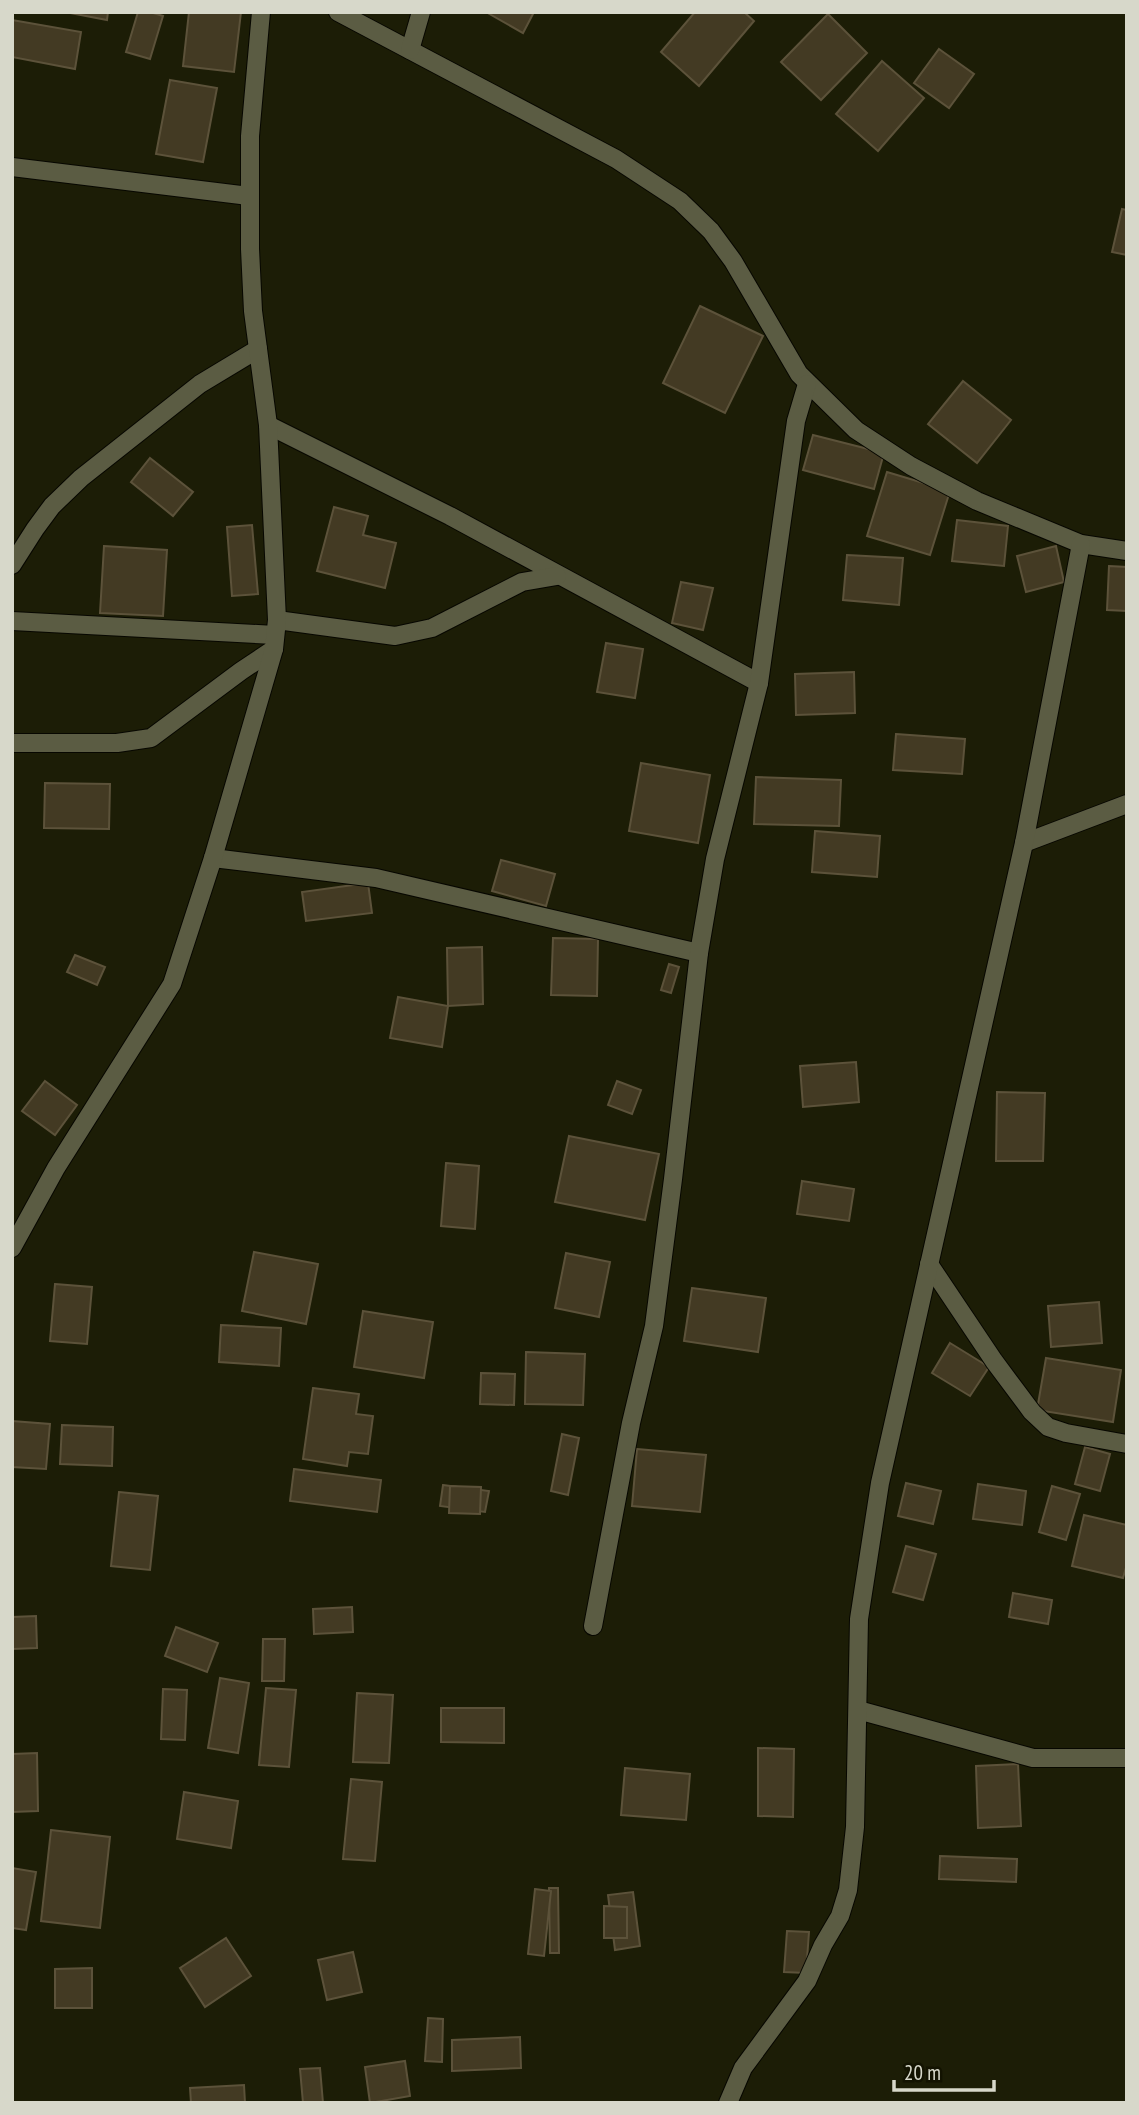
<svg xmlns="http://www.w3.org/2000/svg" width="1139" height="2115" font-family="'PT Sans Narrow',sans-serif">
  <style>
    .building { fill: #433a23; stroke: #5c523a; stroke-width: 2 }
    .lines { fill: none; stroke-linecap: round; stroke-linejoin: round }
    .minor-casing { stroke: #070700; stroke-width: 20 }
    .minor { stroke: #5b5c43; stroke-width: 18 }
  </style>
  <rect width="100%" height="100%" fill="#1c1d06"/>
  <!-- building -->
  <g class="building">
    <path d="M 65,12 L 108,12 L 107,20 Z"/>
    <path d="M 138,12 L 150,12 L 163,16 L 150,59 L 126,52 Z"/>
    <path d="M 189,12 L 241,12 L 234,72 L 183,66 Z"/>
    <path d="M 486,12 L 534,12 L 523,33 Z"/>
    <path d="M 695,12 L 744,12 L 754,21 L 699,86 L 661,52 Z"/>
    <path d="M 828,14 L 867,53 L 821,100 L 781,62 Z"/>
    <path d="M 12,20 L 81,32 L 75,69 L 12,57 Z"/>
    <path d="M 939,49 L 974,74 L 949,108 L 914,83 Z"/>
    <path d="M 882,61 L 924,98 L 878,151 L 836,114 Z"/>
    <path d="M 170,80 L 217,88 L 203,162 L 156,154 Z"/>
    <path d="M 1122,209 L 1127,210 L 1127,255 L 1112,252 Z"/>
    <path d="M 700,306 L 763,336 L 725,413 L 663,383 Z"/>
    <path d="M 963,381 L 1011,420 L 977,463 L 928,424 Z"/>
    <path d="M 813,435 L 884,453 L 874,489 L 803,470 Z"/>
    <path d="M 150,458 L 193,492 L 173,516 L 131,482 Z"/>
    <path d="M 887,472 L 950,491 L 930,555 L 867,536 Z"/>
    <path d="M 334,507 L 368,516 L 363,535 L 396,543 L 385,588 L 317,571 Z"/>
    <path d="M 957,520 L 1008,526 L 1004,566 L 952,561 Z"/>
    <path d="M 252,525 L 258,594 L 232,596 L 227,527 Z"/>
    <path d="M 104,546 L 167,550 L 163,616 L 100,613 Z"/>
    <path d="M 1056,546 L 1064,582 L 1026,592 L 1017,556 Z"/>
    <path d="M 847,555 L 903,558 L 899,605 L 843,600 Z"/>
    <path d="M 1109,566 L 1127,567 L 1127,611 L 1107,610 Z"/>
    <path d="M 681,582 L 713,588 L 703,630 L 672,623 Z"/>
    <path d="M 606,643 L 643,649 L 635,698 L 597,692 Z"/>
    <path d="M 854,672 L 855,713 L 796,715 L 795,674 Z"/>
    <path d="M 896,734 L 965,739 L 962,774 L 893,770 Z"/>
    <path d="M 641,763 L 710,775 L 698,843 L 629,831 Z"/>
    <path d="M 756,777 L 841,780 L 839,826 L 754,824 Z"/>
    <path d="M 45,783 L 110,784 L 109,829 L 44,828 Z"/>
    <path d="M 815,831 L 880,836 L 877,877 L 812,872 Z"/>
    <path d="M 501,860 L 555,874 L 546,906 L 492,891 Z"/>
    <path d="M 368,883 L 372,913 L 306,921 L 302,892 Z"/>
    <path d="M 553,938 L 598,939 L 597,996 L 551,995 Z"/>
    <path d="M 482,947 L 483,1004 L 448,1006 L 447,948 Z"/>
    <path d="M 75,955 L 105,967 L 97,985 L 67,972 Z"/>
    <path d="M 669,964 L 679,967 L 671,993 L 661,990 Z"/>
    <path d="M 398,997 L 448,1006 L 442,1047 L 390,1038 Z"/>
    <path d="M 856,1062 L 859,1102 L 803,1107 L 800,1066 Z"/>
    <path d="M 45,1081 L 77,1105 L 55,1135 L 22,1111 Z"/>
    <path d="M 617,1081 L 641,1090 L 632,1114 L 608,1105 Z"/>
    <path d="M 997,1092 L 1045,1093 L 1043,1161 L 996,1161 Z"/>
    <path d="M 569,1136 L 659,1154 L 645,1220 L 555,1202 Z"/>
    <path d="M 446,1163 L 479,1166 L 475,1229 L 441,1226 Z"/>
    <path d="M 802,1181 L 854,1189 L 849,1221 L 797,1214 Z"/>
    <path d="M 254,1252 L 318,1264 L 306,1324 L 242,1311 Z"/>
    <path d="M 566,1253 L 610,1262 L 599,1317 L 555,1308 Z"/>
    <path d="M 55,1284 L 92,1287 L 87,1344 L 50,1341 Z"/>
    <path d="M 692,1288 L 766,1298 L 758,1352 L 684,1341 Z"/>
    <path d="M 1099,1302 L 1102,1343 L 1051,1347 L 1048,1306 Z"/>
    <path d="M 363,1311 L 433,1322 L 424,1378 L 354,1367 Z"/>
    <path d="M 221,1325 L 281,1328 L 279,1366 L 219,1362 Z"/>
    <path d="M 950,1343 L 989,1367 L 970,1396 L 932,1373 Z"/>
    <path d="M 526,1352 L 585,1354 L 583,1405 L 525,1404 Z"/>
    <path d="M 1046,1358 L 1121,1370 L 1113,1422 L 1037,1410 Z"/>
    <path d="M 481,1373 L 515,1374 L 514,1405 L 480,1404 Z"/>
    <path d="M 313,1388 L 359,1394 L 356,1414 L 373,1416 L 368,1454 L 349,1452 L 347,1466 L 303,1459 Z"/>
    <path d="M 12,1421 L 50,1424 L 46,1469 L 12,1467 Z"/>
    <path d="M 62,1425 L 113,1427 L 112,1466 L 60,1464 Z"/>
    <path d="M 562,1434 L 579,1438 L 568,1495 L 551,1491 Z"/>
    <path d="M 1085,1447 L 1110,1454 L 1100,1491 L 1075,1484 Z"/>
    <path d="M 637,1449 L 706,1455 L 700,1512 L 632,1506 Z"/>
    <path d="M 294,1469 L 381,1480 L 377,1512 L 290,1501 Z"/>
    <path d="M 906,1483 L 941,1491 L 933,1524 L 898,1516 Z"/>
    <path d="M 978,1484 L 1026,1491 L 1022,1525 L 973,1519 Z"/>
    <path d="M 443,1485 L 489,1491 L 485,1512 L 440,1506 Z"/>
    <path d="M 450,1486 L 481,1487 L 480,1514 L 449,1513 Z"/>
    <path d="M 1052,1486 L 1080,1494 L 1066,1540 L 1039,1532 Z"/>
    <path d="M 119,1492 L 158,1496 L 150,1570 L 111,1566 Z"/>
    <path d="M 1084,1515 L 1127,1525 L 1127,1564 L 1123,1578 L 1072,1566 Z"/>
    <path d="M 906,1546 L 936,1554 L 923,1600 L 893,1592 Z"/>
    <path d="M 1013,1593 L 1052,1600 L 1048,1624 L 1009,1617 Z"/>
    <path d="M 352,1607 L 353,1632 L 314,1634 L 313,1609 Z"/>
    <path d="M 36,1616 L 37,1648 L 12,1649 L 12,1617 Z"/>
    <path d="M 176,1627 L 218,1643 L 207,1672 L 165,1656 Z"/>
    <path d="M 263,1639 L 285,1639 L 284,1681 L 262,1681 Z"/>
    <path d="M 220,1678 L 249,1683 L 238,1753 L 208,1748 Z"/>
    <path d="M 266,1688 L 296,1690 L 289,1767 L 259,1765 Z"/>
    <path d="M 163,1689 L 187,1690 L 185,1740 L 161,1739 Z"/>
    <path d="M 357,1693 L 393,1695 L 389,1763 L 353,1762 Z"/>
    <path d="M 441,1708 L 504,1708 L 504,1743 L 441,1742 Z"/>
    <path d="M 758,1748 L 794,1749 L 793,1817 L 758,1816 Z"/>
    <path d="M 37,1753 L 38,1811 L 12,1812 L 12,1754 Z"/>
    <path d="M 1018,1764 L 1021,1826 L 978,1828 L 976,1766 Z"/>
    <path d="M 625,1768 L 690,1774 L 686,1820 L 621,1815 Z"/>
    <path d="M 351,1779 L 382,1782 L 375,1861 L 343,1859 Z"/>
    <path d="M 184,1792 L 238,1801 L 231,1848 L 177,1839 Z"/>
    <path d="M 51,1830 L 110,1837 L 100,1928 L 41,1921 Z"/>
    <path d="M 940,1856 L 1017,1859 L 1016,1882 L 939,1879 Z"/>
    <path d="M 12,1868 L 36,1872 L 26,1930 L 12,1928 Z"/>
    <path d="M 549,1888 L 558,1888 L 559,1953 L 550,1953 Z"/>
    <path d="M 535,1889 L 551,1891 L 544,1956 L 528,1954 Z"/>
    <path d="M 633,1892 L 640,1946 L 615,1950 L 608,1895 Z"/>
    <path d="M 604,1906 L 627,1907 L 627,1938 L 604,1938 Z"/>
    <path d="M 787,1931 L 809,1932 L 806,1973 L 784,1972 Z"/>
    <path d="M 226,1938 L 251,1976 L 205,2007 L 180,1968 Z"/>
    <path d="M 353,1952 L 362,1992 L 327,2000 L 318,1960 Z"/>
    <path d="M 92,1968 L 92,2008 L 55,2008 L 55,1969 Z"/>
    <path d="M 428,2018 L 443,2019 L 442,2062 L 425,2061 Z"/>
    <path d="M 520,2037 L 521,2068 L 452,2071 L 452,2040 Z"/>
    <path d="M 405,2061 L 410,2096 L 370,2103 L 365,2067 Z"/>
    <path d="M 320,2068 L 323,2103 L 303,2103 L 300,2069 Z"/>
    <path d="M 244,2085 L 245,2103 L 191,2103 L 190,2088 Z"/>
  </g>
  <g class="lines">
    <defs>
      <g id="minor">
        <path d="M 338,12 L 616,159 L 680,201 L 711,231 L 733,261 L 799,374 L 856,430 L 911,466 L 977,501 L 1081,544 L 1127,551"/>
        <path d="M 410,50 L 421,12"/>
        <path d="M 12,167 L 249,196"/>
        <path d="M 268,425 L 450,516 L 759,683"/>
        <path d="M 12,565 L 35,529 L 52,506 L 81,478 L 200,384 L 258,349"/>
        <path d="M 277,620 L 395,636 L 432,628 L 522,582 L 557,576"/>
        <path d="M 12,621 L 275,635"/>
        <path d="M 12,743 L 117,743 L 151,738 L 241,671 L 274,649"/>
        <path d="M 1024,843 L 1127,804"/>
        <path d="M 213,858 L 376,878 L 699,953"/>
        <path d="M 12,1248 L 56,1168 L 172,984 L 213,858 L 274,649 L 277,620 L 268,425 L 253,311 L 250,249 L 250,136 L 261,12"/>
        <path d="M 929,1264 L 994,1361 L 1032,1412 L 1048,1427 L 1066,1433 L 1127,1444"/>
        <path d="M 593,1626 L 631,1423 L 654,1326 L 673,1179 L 699,953 L 715,859 L 759,683 L 796,421 L 807,384"/>
        <path d="M 858,1710 L 1033,1758 L 1127,1758"/>
        <path d="M 728,2103 L 743,2068 L 807,1981 L 823,1945 L 840,1916 L 848,1890 L 855,1827 L 859,1619 L 880,1483 L 1024,843 L 1081,544"/>
      </g>
    </defs>
    <!-- minor casing -->
    <use href="#minor" class="minor-casing"/>
    <!-- minor -->
    <use href="#minor" class="minor"/>
  </g>
  <!-- border -->
  <rect width="1139" height="2115" fill="none" stroke="#d7d8ca" stroke-width="28"/>
  <!-- scale -->
  <path d="M894 2080v10h100v-10" fill="none" stroke="#d7d8ca" stroke-width="3.5"/>
  <text x="904" y="2080" font-size="21" fill="#d7d8ca" stroke="#131301" stroke-width="5" paint-order="stroke">20 m</text>
</svg>
